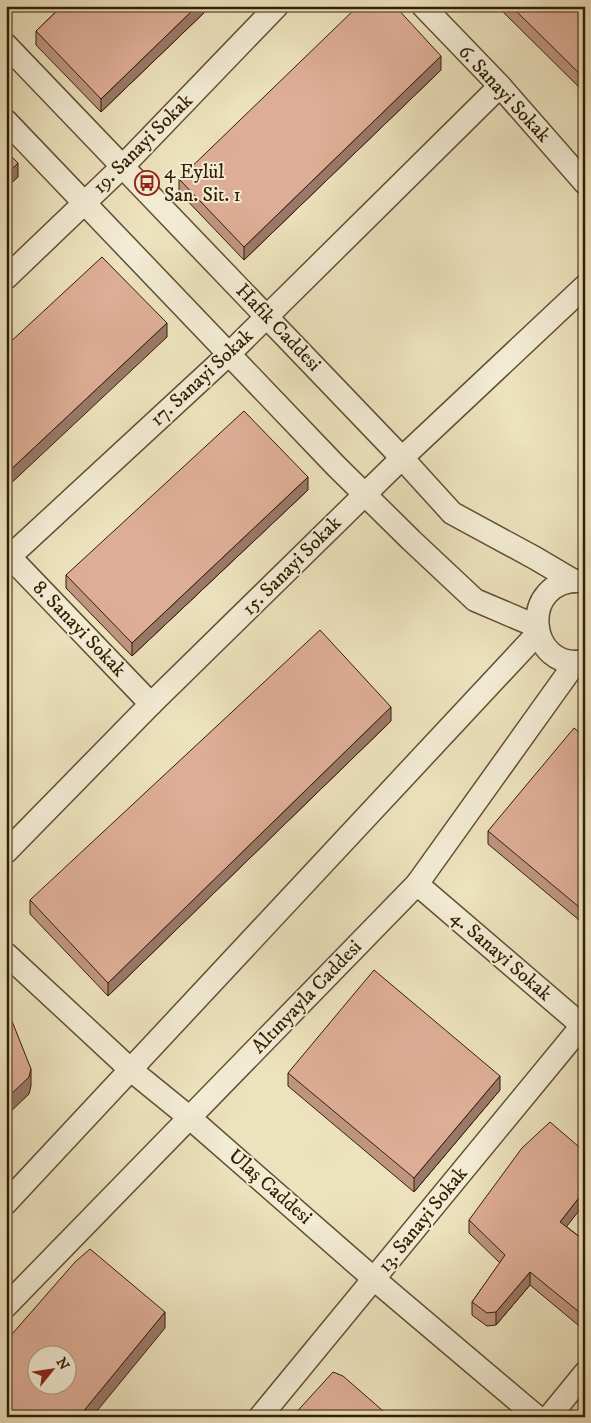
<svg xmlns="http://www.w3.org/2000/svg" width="591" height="1423" font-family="'IM FELL DW Pica',serif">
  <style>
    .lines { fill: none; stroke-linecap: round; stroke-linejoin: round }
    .minor-casing { stroke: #615032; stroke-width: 25 }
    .minor { stroke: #f3ecd5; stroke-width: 22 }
    .wall { fill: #bf9582; stroke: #321f03 }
    .shaded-wall { fill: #9b796a; stroke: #321f03 }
    .building { fill: #dead97; stroke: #321f03; fill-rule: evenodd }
    .labels { text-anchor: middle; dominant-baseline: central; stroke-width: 4; stroke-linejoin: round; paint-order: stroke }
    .street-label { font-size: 20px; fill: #321f03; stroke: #f3ecd5 }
    .poi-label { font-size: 20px; fill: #321f03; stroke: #f3ecd5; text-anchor: start }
  </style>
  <rect width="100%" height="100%" fill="#ede2be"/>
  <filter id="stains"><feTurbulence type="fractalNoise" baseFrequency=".004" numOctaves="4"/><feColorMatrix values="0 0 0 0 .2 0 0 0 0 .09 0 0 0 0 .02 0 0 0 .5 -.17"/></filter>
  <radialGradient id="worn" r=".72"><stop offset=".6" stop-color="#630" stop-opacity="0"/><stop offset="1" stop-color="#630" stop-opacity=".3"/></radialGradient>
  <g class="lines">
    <defs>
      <g id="minor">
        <path d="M 423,6 L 500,86 L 585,183"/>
        <path d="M 6,45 L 402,458 L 452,513 L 535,558 L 574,581"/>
        <path d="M 6,121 L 336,466 L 411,540 L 475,600 L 536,626"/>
        <path d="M 6,278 L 123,166 L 277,6"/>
        <path d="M 6,553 L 151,704"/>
        <path d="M 6,560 L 229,354 L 500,86"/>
        <path d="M 583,581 C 517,577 527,673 585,661"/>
        <path d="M 6,852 L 151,704 L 402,458 L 585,286"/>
        <path d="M 417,884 L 585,1028"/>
        <path d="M 6,954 L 131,1070 L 190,1118 L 374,1279 L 537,1417"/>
        <path d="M 6,1203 L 538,633"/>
        <path d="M 6,1306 L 417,884 L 576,662"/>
        <path d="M 260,1417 L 585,1022"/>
        <path d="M 549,1417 L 585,1373"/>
      </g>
    </defs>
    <!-- minor casing -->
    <use href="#minor" class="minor-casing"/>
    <!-- minor -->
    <use href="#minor" class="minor"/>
  </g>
  <!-- wall -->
  <g class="wall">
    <path d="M 62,6 L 211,6 L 101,112 L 36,45 L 36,31 Z"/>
    <path d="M 497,6 L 585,6 L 585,93 Z"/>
    <path d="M 441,70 L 244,260 L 179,192 L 179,179 Z"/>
    <path d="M 308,490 L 132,656 L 66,588 L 66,575 Z"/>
    <path d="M 391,721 L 108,996 L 30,914 L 30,900 Z"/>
    <path d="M 585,737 L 585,925 L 488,844 L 488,831 Z"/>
    <path d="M 288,1073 L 500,1090 L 414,1192 L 288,1086 Z"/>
    <path d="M 469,1220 L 567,1227 L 585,1241 L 584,1330 L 530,1285 L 496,1325 L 487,1326 L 472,1315 L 472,1302 L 500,1263 L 469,1233 Z"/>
  </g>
  <!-- shaded-wall -->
  <g class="shaded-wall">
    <path d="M 197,6 L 211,6 L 101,112 L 101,99 Z"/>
    <path d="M 441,56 L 441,70 L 244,260 L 244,247 Z"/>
    <path d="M 18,163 L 18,177 L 6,188 L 6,175 Z"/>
    <path d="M 167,323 L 167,337 L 6,488 L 6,474 Z"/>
    <path d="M 308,477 L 308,490 L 132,656 L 132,643 Z"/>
    <path d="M 391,707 L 391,721 L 108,996 L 108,983 Z"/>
    <path d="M 31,1069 L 31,1086 L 29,1094 L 6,1116 L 6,1099 Z"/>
    <path d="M 500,1076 L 500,1090 L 414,1192 L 414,1178 Z"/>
    <path d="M 585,1190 L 585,1203 L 560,1235 L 560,1222 Z"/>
    <path d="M 530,1272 L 530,1285 L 496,1325 L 496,1312 Z"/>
    <path d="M 165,1312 L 165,1328 L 92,1417 L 82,1417 L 82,1413 Z"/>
    <path d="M 584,1316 L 585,1316 L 585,1329 L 584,1330 Z"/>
  </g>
  <!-- building -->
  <g class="building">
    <path d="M 62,6 L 197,6 L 101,99 L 36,31 Z"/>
    <path d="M 358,6 L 395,6 L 441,56 L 244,247 L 179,179 Z"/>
    <path d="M 511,6 L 585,6 L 585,79 Z"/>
    <path d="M 6,151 L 18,163 L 6,175 Z"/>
    <path d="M 102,257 L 167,323 L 6,474 L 6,346 Z"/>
    <path d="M 244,411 L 308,477 L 132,643 L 66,575 Z"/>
    <path d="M 320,630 L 391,707 L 108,983 L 30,900 Z"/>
    <path d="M 574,728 L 585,737 L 585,912 L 488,831 Z"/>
    <path d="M 374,970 L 500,1076 L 414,1178 L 288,1073 Z"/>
    <path d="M 6,1006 L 31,1069 L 29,1077 L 6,1099 Z"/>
    <path d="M 550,1122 L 585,1152 L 585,1190 L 560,1222 L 585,1241 L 585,1316 L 584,1316 L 530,1272 L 496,1312 L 487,1313 L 472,1302 L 505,1255 L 469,1220 L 522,1148 Z"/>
    <path d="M 90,1249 L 165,1312 L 82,1413 L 86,1417 L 6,1417 L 6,1341 L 75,1262 ZM 38,1356 L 68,1356 L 68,1386 L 38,1386 Z"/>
    <path d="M 333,1372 L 343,1376 L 390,1417 L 292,1417 Z"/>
  </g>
  <!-- icons -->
  <defs>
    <symbol id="bus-ring" viewBox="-11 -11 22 22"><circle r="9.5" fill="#f3ecd5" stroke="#8f2418" stroke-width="1.5"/><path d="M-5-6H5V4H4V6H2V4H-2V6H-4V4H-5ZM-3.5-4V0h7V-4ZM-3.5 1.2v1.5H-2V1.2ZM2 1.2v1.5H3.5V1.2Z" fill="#8f2418"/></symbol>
  </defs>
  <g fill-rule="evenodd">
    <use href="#bus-ring" x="133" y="169" width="28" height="28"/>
  </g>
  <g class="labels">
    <!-- street labels -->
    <g class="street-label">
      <text transform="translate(504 94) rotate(47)">6. Sanayi Sokak</text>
      <text transform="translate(143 144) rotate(-45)">19. Sanayi Sokak</text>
      <text transform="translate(278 328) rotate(46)">Hafik Caddesi</text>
      <text transform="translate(202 378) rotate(-43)">17. Sanayi Sokak</text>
      <text transform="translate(292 566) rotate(-45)">15. Sanayi Sokak</text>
      <text transform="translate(79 629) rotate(46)">8. Sanayi Sokak</text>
      <text transform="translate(501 956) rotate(41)">4. Sanayi Sokak</text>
      <text transform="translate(307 997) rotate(-46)">Altınyayla Caddesi</text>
      <text transform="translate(270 1187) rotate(41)">Ulaş Caddesi</text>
      <text transform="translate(423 1220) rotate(-51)">13. Sanayi Sokak</text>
    </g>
    <!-- poi labels -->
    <g class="poi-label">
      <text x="164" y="172">4 Eylül<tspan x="164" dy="23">San. Sit. 1</tspan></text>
    </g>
  </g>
  <!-- margin -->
  <rect width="591" height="1423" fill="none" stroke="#ede2be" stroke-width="25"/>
  <rect x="8" y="8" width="576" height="1408" fill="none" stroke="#321f03" stroke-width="2.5"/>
  <rect x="12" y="12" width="566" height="1398" fill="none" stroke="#321f03"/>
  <!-- north arrow -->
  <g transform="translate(52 1370) rotate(60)"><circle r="24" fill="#f3ecd5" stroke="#a69a81"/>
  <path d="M0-4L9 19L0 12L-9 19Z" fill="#8f2418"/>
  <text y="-8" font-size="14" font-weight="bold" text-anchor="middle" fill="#321f03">N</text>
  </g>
  <rect width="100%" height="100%" filter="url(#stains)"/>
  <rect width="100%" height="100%" fill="url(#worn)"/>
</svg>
